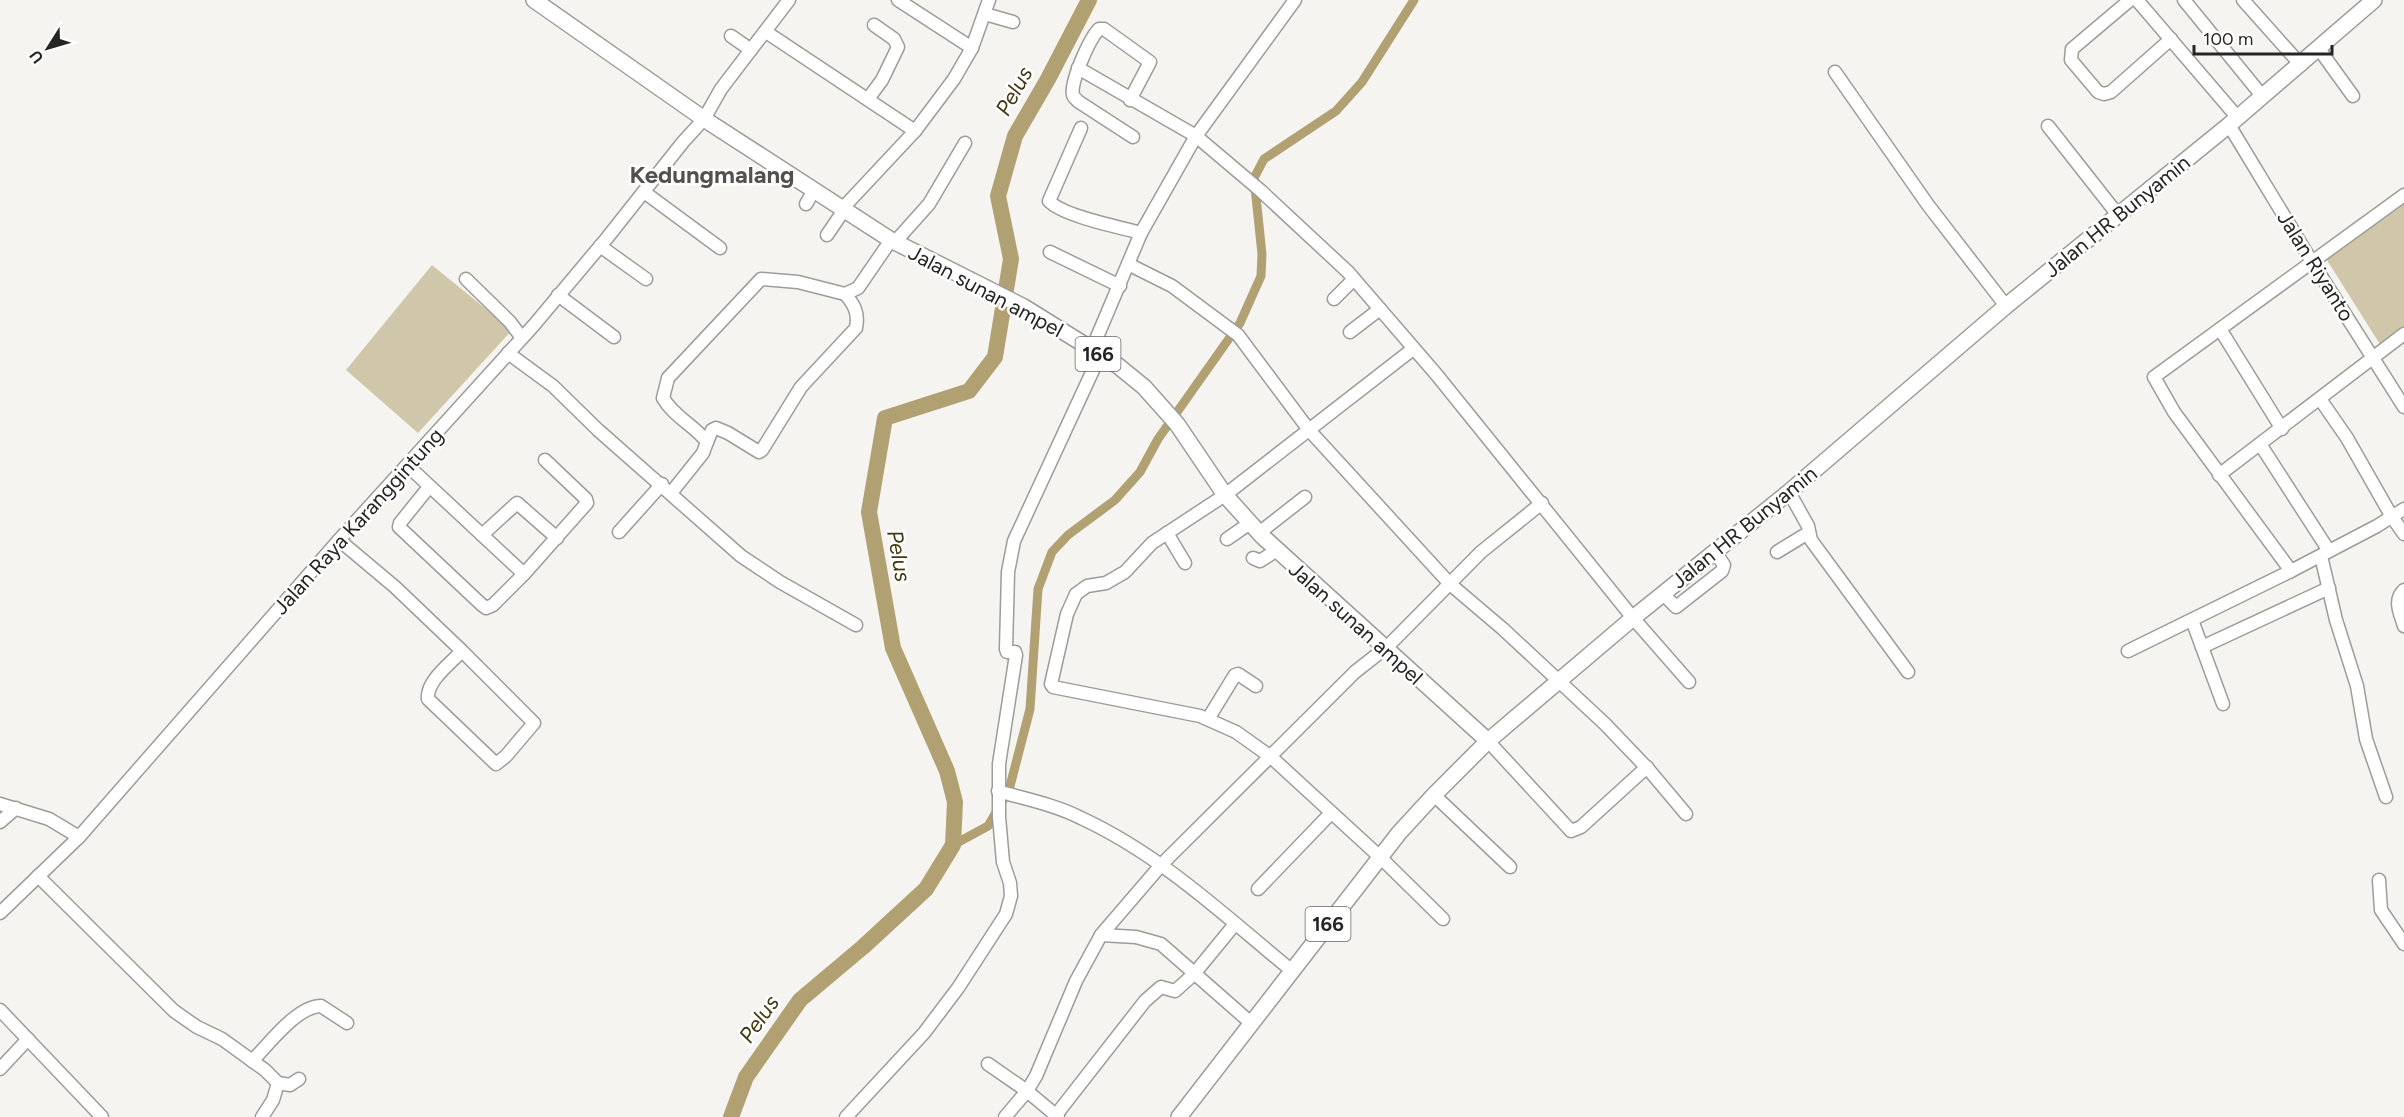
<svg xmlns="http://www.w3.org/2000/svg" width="2404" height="1117" font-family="Figtree,sans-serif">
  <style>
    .green { fill: #d0c7aa }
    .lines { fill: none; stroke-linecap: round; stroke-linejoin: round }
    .canal { stroke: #b1a172; stroke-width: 9 }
    .river { stroke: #b1a172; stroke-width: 16 }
    .minor-casing { stroke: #9d9c99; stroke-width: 15 }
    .major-casing { stroke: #9d9c99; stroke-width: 18 }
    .minor { stroke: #fff; stroke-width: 12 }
    .major { stroke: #fff; stroke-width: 15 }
    .labels { text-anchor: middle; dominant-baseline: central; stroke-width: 5; stroke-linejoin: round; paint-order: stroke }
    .shield { fill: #fff; stroke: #666; stroke-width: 1.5 }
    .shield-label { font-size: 20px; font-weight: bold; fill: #252524 }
    .street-label { font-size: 21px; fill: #252524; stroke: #fff }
    .water-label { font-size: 22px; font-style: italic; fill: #443812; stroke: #fff }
    .quarter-label { font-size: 24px; font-weight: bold; fill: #52514f; stroke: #fff }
  </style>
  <rect width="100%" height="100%" fill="#f6f4f1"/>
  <!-- green -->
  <g class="green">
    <path d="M 2404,199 L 2404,328 L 2381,346 L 2325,257 Z"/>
    <path d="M 432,265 L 512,330 L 418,433 L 346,370 Z"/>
  </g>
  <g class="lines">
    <!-- canal -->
    <path class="canal" d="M 953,845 L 988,826 L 1009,790 L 1030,709 L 1038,589 L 1052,552 L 1068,535 L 1115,500 L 1140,472 L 1158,439 L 1240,323 L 1261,276 L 1262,254 L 1254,178 L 1264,159 L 1336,111 L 1362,82 L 1414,0"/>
    <!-- river -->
    <path class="river" d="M 731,1117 L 746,1077 L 800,1000 L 863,947 L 926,889 L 953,845 L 955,802 L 947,771 L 893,648 L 869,512 L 885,418 L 969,391 L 995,357 L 1011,259 L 998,196 L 1015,136 L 1048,79 L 1089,0"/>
    <defs>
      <g id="minor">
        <path d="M 898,0 L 972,48"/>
        <path d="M 2130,0 L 2072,49 L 2071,60 L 2098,92 L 2104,94 L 2111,92 L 2171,39"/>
        <path d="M 2137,0 L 2238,118"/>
        <path d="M 2184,0 L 2263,97"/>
        <path d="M 2243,0 L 2301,65"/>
        <path d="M 985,14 L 1013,22"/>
        <path d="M 766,32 L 915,131"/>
        <path d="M 731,36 L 751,50"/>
        <path d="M 2319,49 L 2353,96"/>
        <path d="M 1078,68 L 1196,136 L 1261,191 L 1348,272 L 1436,374 L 1633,618 L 1689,682"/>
        <path d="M 1835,72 L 1928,205 L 2006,306"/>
        <path d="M 868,99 L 882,80 L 898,47 L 894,39 L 874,25"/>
        <path d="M 1130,100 L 1150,62 L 1104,29 L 1099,29 C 1090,38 1070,82 1073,95 C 1074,98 1077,100 1079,102 L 1133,137"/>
        <path d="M 2229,125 L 2312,262 L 2404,407"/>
        <path d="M 2048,126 L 2118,215"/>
        <path d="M 1081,128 L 1049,201 C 1063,216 1119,227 1141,233"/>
        <path d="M 644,192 L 720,248"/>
        <path d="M 2404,195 L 2154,377 L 2174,412 L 2291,571 L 2377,526 L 2404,509"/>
        <path d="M 806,204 L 814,190"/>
        <path d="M 842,209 L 915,131 L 954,79 L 972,48 L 989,0"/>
        <path d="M 827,235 L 844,210"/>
        <path d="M 895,242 L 929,204 L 965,143"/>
        <path d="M 600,246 L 646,279"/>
        <path d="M 1050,252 L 1120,286"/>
        <path d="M 1128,264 L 1172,286 L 1238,335 L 1309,430 L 1450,584 L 1503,629 L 1605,724 L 1649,770 L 1686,814"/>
        <path d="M 466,279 L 510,322 L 522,338"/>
        <path d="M 558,295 L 614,337"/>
        <path d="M 1334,299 L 1354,279"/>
        <path d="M 2220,329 L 2282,429"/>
        <path d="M 1350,332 L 1380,309"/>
        <path d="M 1092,349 L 1141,233 L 1196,136 L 1295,0"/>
        <path d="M 1413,349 L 1225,495 L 1152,543 L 1125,572 L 1106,583 L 1087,586 L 1076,594 L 1067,614 L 1051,684 L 1053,687 L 1200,716 L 1236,732 L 1271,757 L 1380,857 L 1443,919"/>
        <path d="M 508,353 L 553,386 L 598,430 L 741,556 L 780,582 L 856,625"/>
        <path d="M 2320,399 L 2347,438 L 2392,517 L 2404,534"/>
        <path d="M 707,442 L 712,430 L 716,428 L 728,433 L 759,452 L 762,450 L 801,387 L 856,328 C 859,313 854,304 845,294"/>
        <path d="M 2260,444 L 2329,551"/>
        <path d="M 407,465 L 524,574 L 587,503 L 586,499 L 545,460"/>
        <path d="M 2219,475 L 2404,334"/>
        <path d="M 429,487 L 400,523 L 399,527 L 482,605 L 486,608 L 493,605 L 524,574"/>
        <path d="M 1789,492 L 1808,526 L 1811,540 L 1908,672"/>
        <path d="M 671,493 L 703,453 L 707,442 C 694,425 674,417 663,398 L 668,378 L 761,279 L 798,282 L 845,294 L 858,288 L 891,240"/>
        <path d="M 619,532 L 662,484"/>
        <path d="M 1167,533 L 1185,563"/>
        <path d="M 1259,533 L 1305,497"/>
        <path d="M 482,535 L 517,503 L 557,538"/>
        <path d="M 1227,539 L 1250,523"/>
        <path d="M 339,540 L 395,587 L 462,651 C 451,663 426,681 428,699 L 496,764 L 506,756 L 534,723 L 462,651"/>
        <path d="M 1777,552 L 1808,533"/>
        <path d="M 2321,556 L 2336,620 L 2357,686 L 2366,739 L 2386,797"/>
        <path d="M 1253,558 L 1260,561 L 1277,550"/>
        <path d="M 2404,590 C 2393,600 2400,613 2404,626"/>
        <path d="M 1663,594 L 1676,607 L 1722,571 L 1724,565 L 1715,552"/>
        <path d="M 2192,620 L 2223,704"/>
        <path d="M 2202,647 L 2329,588"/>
        <path d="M 2128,651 L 2291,571"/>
        <path d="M 1208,719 L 1235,675 L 1238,674 L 1256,686"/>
        <path d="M 1488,741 L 1571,831 L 1581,827 L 1647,767"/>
        <path d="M 998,791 C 1025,799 1056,805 1081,818 C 1161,855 1224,915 1291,970"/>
        <path d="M 1434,795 L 1510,867"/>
        <path d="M 0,804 L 49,819 L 79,837"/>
        <path d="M 0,822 L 16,808"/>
        <path d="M 38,876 L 174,1011 L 197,1027 L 222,1039 L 265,1070 L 278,1083 L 290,1085 L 299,1079"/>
        <path d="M 2379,880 L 2381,910 L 2404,944"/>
        <path d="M 1258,889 L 1331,813"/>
        <path d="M 0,913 L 79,837 L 339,540 L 534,325 L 607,238 L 683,142 L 704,119 L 721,89 L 789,0"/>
        <path d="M 1101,935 L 1136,937 L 1161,944 L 1251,1023"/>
        <path d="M 0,1010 L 102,1117"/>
        <path d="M 252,1061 C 269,1044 297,1006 321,1006 L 347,1023"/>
        <path d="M 988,1064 L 1027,1091 L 1036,1076 L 1076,981 L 1101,935 L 1162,864 L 1355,672 L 1388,646 L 1481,552 L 1542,503"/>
        <path d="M 0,1069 L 28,1039"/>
        <path d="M 1056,1115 L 1145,1001 L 1161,987 L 1175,991 L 1194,974 L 1235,924"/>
        <path d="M 262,1117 L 273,1100 L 278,1083"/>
        <path d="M 846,1117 L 924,1033 L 958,988 L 1006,914 L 1011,896 L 1010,883 L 1003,862 L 999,817 L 999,764 L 1016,655 L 1015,652 L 1007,652 L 1006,649 L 1008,572 L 1014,541 L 1100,355"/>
        <path d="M 1005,1117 L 1027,1091 L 1058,1117"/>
      </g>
      <g id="major">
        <path d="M 534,0 L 704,119 L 891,240 L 1024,307 L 1117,365 L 1144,387 L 1177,424 L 1225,495 L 1262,536 L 1488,741"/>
        <path d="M 1179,1117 L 1399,833 L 1434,795 L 1488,741 L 1633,618 L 1789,492 L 2006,306 L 2229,125 L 2374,0"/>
      </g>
    </defs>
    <!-- minor casing -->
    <use href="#minor" class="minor-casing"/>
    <!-- major casing -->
    <use href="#major" class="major-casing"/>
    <!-- minor -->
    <use href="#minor" class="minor"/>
    <!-- major -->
    <use href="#major" class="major"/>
  </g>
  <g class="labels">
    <!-- shield labels -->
    <g class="shield">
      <rect x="1075.5" y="337" width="45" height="34" rx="4.5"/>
      <rect x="1305.5" y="907" width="45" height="34" rx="4.5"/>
    </g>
    <g class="shield-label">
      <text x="1098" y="354">166</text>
      <text x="1328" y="924">166</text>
    </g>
    <!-- street labels -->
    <g class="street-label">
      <text transform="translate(2117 216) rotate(-39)">Jalan HR Bunyamin</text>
      <text transform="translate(2316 266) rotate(58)">Jalan Riyanto</text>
      <text transform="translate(986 291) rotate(28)">Jalan sunan ampel</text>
      <text transform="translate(358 521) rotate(-48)">Jalan Raya Karanggintung</text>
      <text transform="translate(1744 527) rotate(-39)">Jalan HR Bunyamin</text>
      <text transform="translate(1356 623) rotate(42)">Jalan sunan ampel</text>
    </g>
    <!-- water labels -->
    <g class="water-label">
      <text transform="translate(1014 91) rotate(-61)">Pelus</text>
      <text transform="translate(899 556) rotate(80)">Pelus</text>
      <text transform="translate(759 1019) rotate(-55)">Pelus</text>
    </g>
    <!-- quarter labels -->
    <g class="quarter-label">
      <text x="712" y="174">Kedungmalang</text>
    </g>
  </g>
  <!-- north arrow -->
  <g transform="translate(48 48) rotate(233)" stroke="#ffffff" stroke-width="4.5" paint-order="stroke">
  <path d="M0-4.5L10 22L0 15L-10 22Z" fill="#252524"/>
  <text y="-9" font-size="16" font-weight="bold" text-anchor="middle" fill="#252524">U</text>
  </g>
  <!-- scale -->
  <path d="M2194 45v9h138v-9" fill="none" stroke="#252524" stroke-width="3"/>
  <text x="2203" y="45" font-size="18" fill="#252524" stroke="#ffffff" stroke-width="4.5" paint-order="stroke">100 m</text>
</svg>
